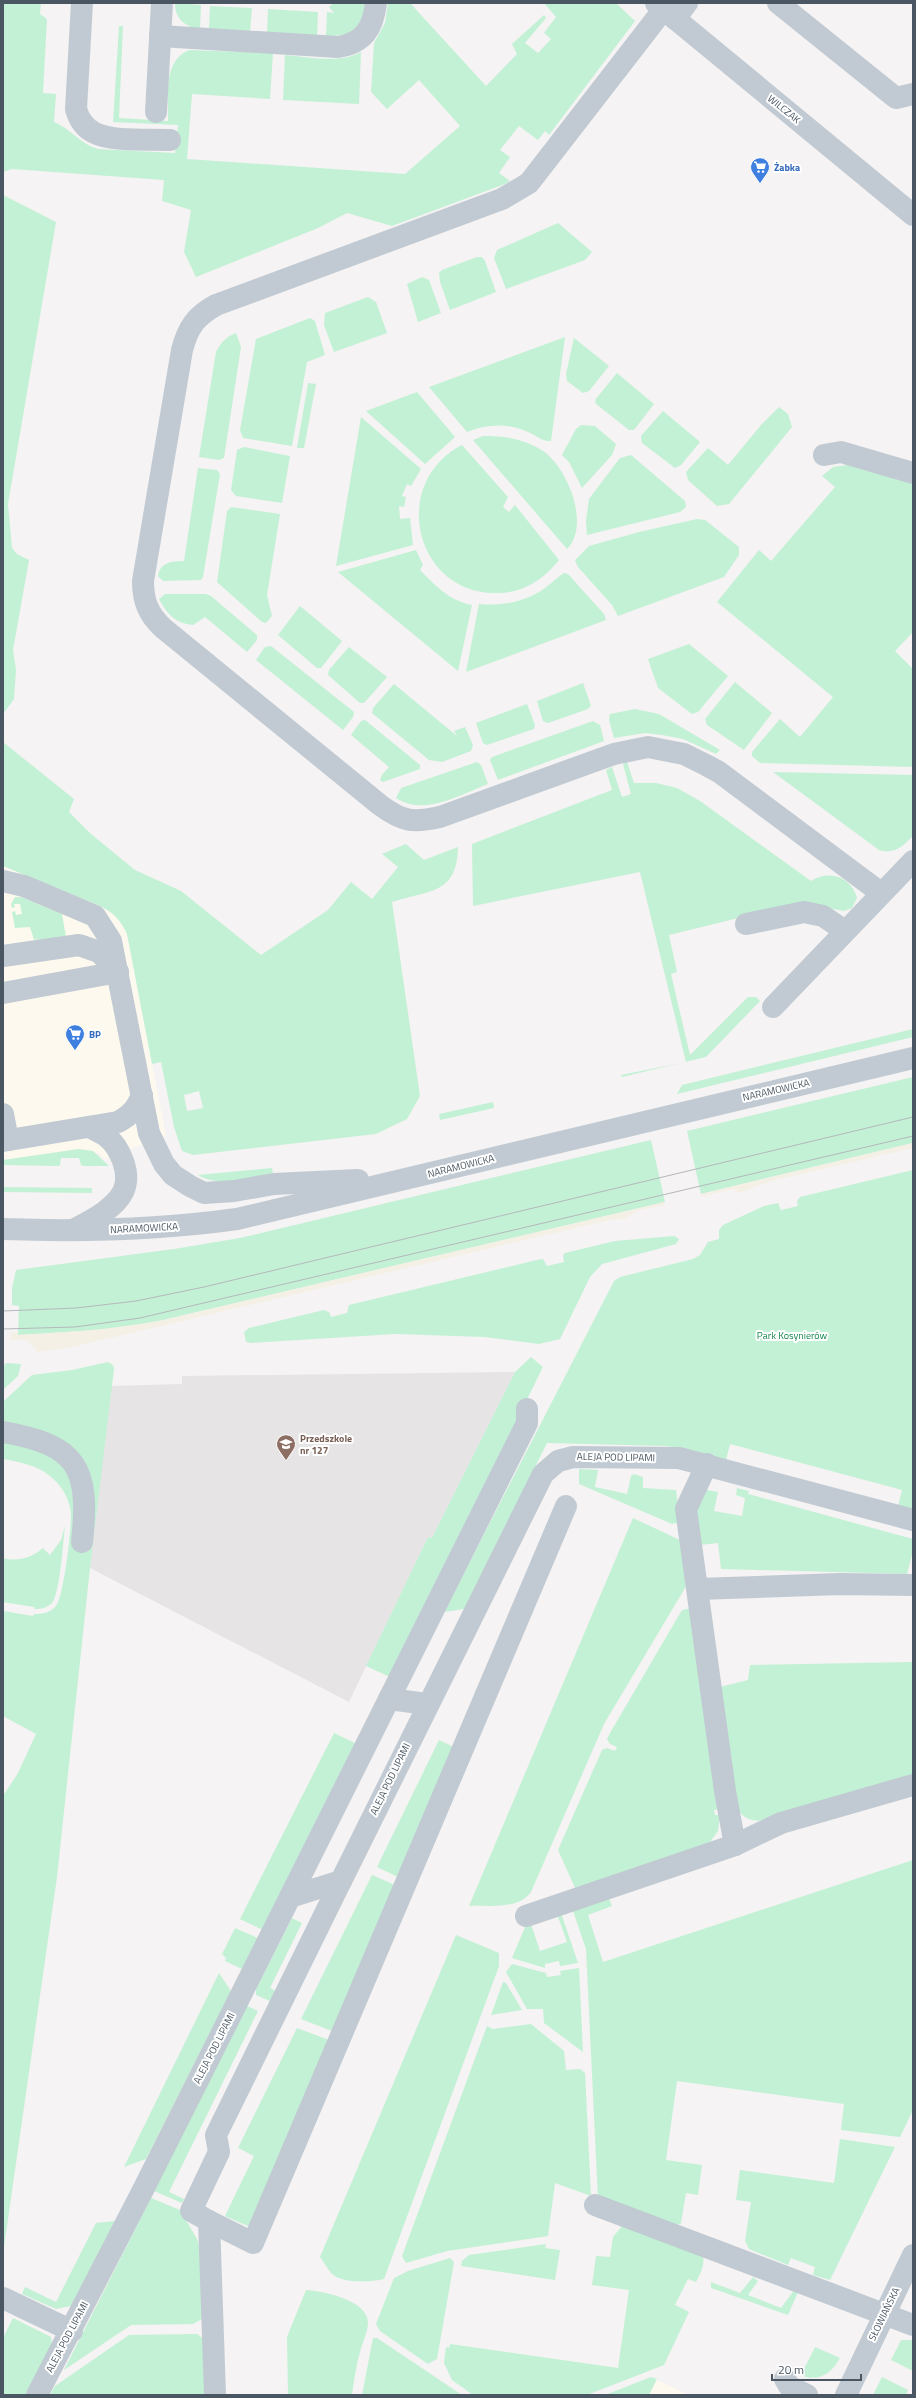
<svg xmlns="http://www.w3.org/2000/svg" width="916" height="2398" font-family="'Titillium Web',sans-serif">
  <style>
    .commercial { fill: #fdf9ef }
    .education { fill: #e6e4e5 }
    .green { fill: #c3f1d5; fill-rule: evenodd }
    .sand { fill: #f5f0e5 }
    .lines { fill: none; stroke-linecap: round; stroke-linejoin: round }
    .minor { stroke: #c1cad2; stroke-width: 22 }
    .tram { stroke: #b5b8bd; stroke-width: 1 }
    .labels { text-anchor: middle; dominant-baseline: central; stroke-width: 4; stroke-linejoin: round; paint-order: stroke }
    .street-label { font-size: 10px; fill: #4a5661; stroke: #fff }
    .shop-label { font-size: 10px; font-weight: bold; fill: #366cbe; stroke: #fff; text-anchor: start }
    .park-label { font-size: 10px; fill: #17864f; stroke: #fff }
    .education-label { font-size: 10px; font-weight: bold; fill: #785e54; stroke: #fff; text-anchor: start }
  </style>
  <rect width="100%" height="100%" fill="#f5f3f3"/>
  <!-- commercial -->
  <g class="commercial">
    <path d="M 3,866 L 98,905 L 110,911 L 122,924 L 127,934 L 166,1136 L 104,1159 L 99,1154 L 79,1149 L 3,1160 Z"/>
    <path d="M 651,2377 L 689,2395 L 605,2395 Z"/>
  </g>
  <!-- education -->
  <path class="education" d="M 515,1372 L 432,1538 L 428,1537 L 349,1702 L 90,1568 L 111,1386 L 182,1384 L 182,1376 Z"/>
  <!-- green -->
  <g class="green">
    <path d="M 3,3 L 41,3 L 40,14 L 47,19 L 43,93 L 56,94 L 54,122 C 71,129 80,144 98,149 L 175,153 L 178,125 L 113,122 L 119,26 L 123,26 L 119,118 L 168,121 C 169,96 162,62 189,50 L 273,53 L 270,99 L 192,94 L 187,159 L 405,174 L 460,126 L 419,80 L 387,109 L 371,92 L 374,43 L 385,23 L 388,3 L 410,3 L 486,86 L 517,54 L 512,44 L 544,15 L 546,18 L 525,43 L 538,53 L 551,39 L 544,33 L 556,17 L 544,3 L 616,3 L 635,21 L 549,135 L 545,131 L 538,140 L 519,126 L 500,150 L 510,157 L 499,173 L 510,181 L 505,184 L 392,226 L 347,213 L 318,228 L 196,277 L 184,252 L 191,210 L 162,201 L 164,180 L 12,169 L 3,172 Z"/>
    <path d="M 175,3 L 201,5 L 200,29 C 185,27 175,19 175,3 Z"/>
    <path d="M 334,3 L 366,3 C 359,31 355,36 326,36 L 327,12 L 334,13 L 329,7 Z"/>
    <path d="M 210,6 L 252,8 L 250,32 L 209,29 Z"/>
    <path d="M 268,9 L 318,12 L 317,36 L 267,33 Z"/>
    <path d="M 361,52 L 359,104 L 283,100 L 285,55 C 309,57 340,64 361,52 Z"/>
    <path d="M 3,195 L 56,222 L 8,504 L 12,548 L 17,554 L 29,560 L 13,650 L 16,670 L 14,699 L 3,714 Z"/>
    <path d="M 558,223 L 592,252 L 585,260 L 506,289 L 494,258 L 497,250 Z"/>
    <path d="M 477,257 L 482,257 L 485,261 L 496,292 L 450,310 L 440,282 L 439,273 L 442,270 Z"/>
    <path d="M 422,277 L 429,280 L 441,313 L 418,322 L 407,284 Z"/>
    <path d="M 368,297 L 376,302 L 387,333 L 334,352 L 324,325 L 325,313 Z"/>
    <path d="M 310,318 L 315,321 L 325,355 L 307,362 L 292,446 L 243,438 L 240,430 L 256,339 Z"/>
    <path d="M 236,333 L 241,347 L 224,458 L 219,460 L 199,457 L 216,352 C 221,342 226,337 236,333 Z"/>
    <path d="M 565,337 L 551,441 C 543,442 535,435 528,432 C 509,423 486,424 467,432 L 429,387 Z"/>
    <path d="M 574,338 L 609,366 L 589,391 L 583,393 L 567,381 L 566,374 Z"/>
    <path d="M 617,373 L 654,404 L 634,430 L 629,430 L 596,404 L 595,400 Z"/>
    <path d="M 308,383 L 316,384 L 304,448 L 297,448 Z"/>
    <path d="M 417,392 L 455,437 L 425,464 L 366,411 Z"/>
    <path d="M 779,407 L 788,414 L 792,427 L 729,504 L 717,506 L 688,480 L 686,472 L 708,448 L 728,465 L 761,425 Z"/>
    <path d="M 663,411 L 700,442 L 681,465 L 675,468 L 642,443 L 641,436 Z"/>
    <path d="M 361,417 L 421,469 L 411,486 L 407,484 L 402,496 L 406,497 L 404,507 L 399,506 L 400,519 L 410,518 L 413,545 L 336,566 Z"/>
    <path d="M 581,425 L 595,426 L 616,444 L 612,455 L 582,488 L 569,462 L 562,455 L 576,429 Z"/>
    <path d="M 483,436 C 505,436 525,439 543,451 C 567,467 591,525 567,549 L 473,440 Z"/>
    <path d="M 462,445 L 508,497 L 503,507 L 509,512 L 515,505 L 559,560 C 544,579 525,592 500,593 C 415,597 388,483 462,445 Z"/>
    <path d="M 244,447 L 290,456 L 282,503 L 236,496 L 231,490 L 237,450 Z"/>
    <path d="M 631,455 L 685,501 L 686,507 L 680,512 L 587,535 L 586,521 L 589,499 L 620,458 Z"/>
    <path d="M 848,465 L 913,484 L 913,632 L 895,651 L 913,669 L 913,767 L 760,763 L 752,756 L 752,752 L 780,719 L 800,737 L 833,697 L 717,602 L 759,550 L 771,561 L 835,487 L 822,476 L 833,467 Z"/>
    <path d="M 198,468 L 217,470 L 220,474 L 203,577 L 201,580 L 163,581 L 158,576 C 160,562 173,561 184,561 Z"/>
    <path d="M 231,507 L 280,514 L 267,595 L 272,616 L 266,623 L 262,622 L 217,582 L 227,511 Z"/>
    <path d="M 697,519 L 705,520 L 739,547 L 739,555 L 724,577 L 618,616 L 612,605 L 578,567 L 575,560 L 589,546 L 639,532 Z"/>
    <path d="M 416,550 L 423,565 L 420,570 C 436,586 448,600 472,605 L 458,671 L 338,572 Z"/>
    <path d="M 564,573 L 568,574 L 604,614 L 606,620 L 466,672 L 479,604 C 500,606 520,603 539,592 C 548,587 555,579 564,573 Z"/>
    <path d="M 165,594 L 206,594 L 211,596 L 257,635 L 257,640 L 247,652 L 205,617 L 193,625 C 175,623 168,615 159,599 Z"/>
    <path d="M 300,606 L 342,641 L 321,668 L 317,668 L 278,635 Z"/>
    <path d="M 689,644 L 728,676 L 698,712 L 692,714 L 658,688 L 648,659 Z"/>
    <path d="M 271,646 L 354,712 L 353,717 L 343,730 L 256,660 L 265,647 Z"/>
    <path d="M 349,647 L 387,677 L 364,703 L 360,703 L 328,675 L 329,670 Z"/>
    <path d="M 735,682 L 772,713 L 744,750 L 707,725 L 705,719 Z"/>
    <path d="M 583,683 L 591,706 L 588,709 L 548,723 L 543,721 L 537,701 Z"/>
    <path d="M 394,684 L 457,736 L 454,731 L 465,727 L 473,745 L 471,751 L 442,762 L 429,760 L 372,713 L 373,708 Z"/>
    <path d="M 527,704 L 535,725 L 534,729 L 487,745 L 483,743 L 476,723 Z"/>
    <path d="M 635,709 L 659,714 L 720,750 L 716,754 L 683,739 L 662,735 L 645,733 L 614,738 L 609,720 L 610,714 Z"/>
    <path d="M 365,720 L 420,765 L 420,769 L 383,782 L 380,780 L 382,775 L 389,767 L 351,735 L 361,721 Z"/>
    <path d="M 593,721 L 600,725 L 604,741 L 498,780 L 490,760 L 492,757 Z"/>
    <path d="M 3,742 L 74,799 L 69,812 L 91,834 L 135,870 L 181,891 L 261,955 L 328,910 L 351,882 L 372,899 L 398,867 L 382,854 L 384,853 L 406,844 L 424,860 L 458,847 C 457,895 429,890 392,902 L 420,1096 L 407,1119 L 376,1134 L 193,1155 L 182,1151 L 174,1127 L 161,1062 L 152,1064 L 127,934 C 120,919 113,912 98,905 L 3,866 ZM 199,1091 L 203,1108 L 187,1111 L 184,1095 Z"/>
    <path d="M 477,762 L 481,765 L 488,784 C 461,794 424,817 396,798 L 401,788 Z"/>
    <path d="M 627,762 L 634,783 L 656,783 L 677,788 L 700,801 L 811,881 C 828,869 852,877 857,898 L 852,908 L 844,911 L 812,905 L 788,906 L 669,935 L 677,972 L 671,974 L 690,1055 L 748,997 L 756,997 L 760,1001 L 706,1057 L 622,1077 L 621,1075 L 686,1062 L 640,872 L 473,906 L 472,844 L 612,790 L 606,770 L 612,767 L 622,797 L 631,794 L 623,764 Z"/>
    <path d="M 773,772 L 913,775 L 913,836 C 903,846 894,855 879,850 Z"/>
    <path d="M 15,897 L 21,897 L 62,914 L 66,937 L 40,943 L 38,939 L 34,940 L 30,927 L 15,928 L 12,912 L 15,911 L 16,915 L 22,914 L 20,904 L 14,904 L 15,907 L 12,908 L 11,904 Z"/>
    <path d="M 913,1029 L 913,1037 L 677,1094 L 682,1085 Z"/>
    <path d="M 913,1077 L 913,1143 L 701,1194 L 687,1131 Z"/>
    <path d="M 493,1102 L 494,1108 L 440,1120 L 439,1114 Z"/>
    <path d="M 651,1140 L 665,1202 L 159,1321 L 114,1329 L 18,1335 L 19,1306 L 12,1305 L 12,1288 L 16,1270 L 174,1249 L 240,1238 Z"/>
    <path d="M 79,1149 L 93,1151 L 109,1166 L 84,1166 L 81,1165 L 79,1158 L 61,1158 L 60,1165 L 58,1166 L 3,1165 L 3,1160 Z"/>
    <path d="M 272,1168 L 273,1174 C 249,1178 220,1188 198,1175 Z"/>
    <path d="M 913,1170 L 913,1510 L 898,1506 L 902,1490 L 730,1444 L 726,1460 L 683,1448 L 665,1446 L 547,1443 L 464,1609 L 444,1612 L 614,1281 L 620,1277 L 693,1259 L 700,1255 L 708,1242 L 719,1239 L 719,1230 L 723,1225 L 764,1206 L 778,1203 L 781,1210 L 798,1206 L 797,1201 L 800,1197 Z"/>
    <path d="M 3,1187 L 92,1188 L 92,1193 L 3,1192 Z"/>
    <path d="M 674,1236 L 679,1239 L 676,1244 L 602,1264 L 590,1277 L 560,1339 L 539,1344 L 485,1337 L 395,1334 L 251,1343 L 246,1342 L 244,1332 L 249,1328 L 324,1310 L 329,1312 L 331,1317 L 347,1313 L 349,1305 L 541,1259 L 543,1259 L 547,1266 L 564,1262 L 563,1255 L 565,1253 L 615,1241 Z"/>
    <path d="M 531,1357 L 543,1367 L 390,1677 L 366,1666 L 428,1537 L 432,1538 L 515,1372 Z"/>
    <path d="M 108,1362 L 113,1365 L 114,1369 L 90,1568 L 57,1877 L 3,2254 L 3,1796 L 18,1773 L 36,1734 L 3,1716 L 3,1611 L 33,1616 L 34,1614 C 43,1614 50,1613 56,1606 C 64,1595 71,1532 71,1516 C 71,1506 66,1493 59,1485 C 45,1467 25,1463 3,1459 L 3,1402 L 32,1375 L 72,1370 Z"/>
    <path d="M 6,1363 L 21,1364 L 18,1376 L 3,1390 L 3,1367 Z"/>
    <path d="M 579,1469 L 598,1470 L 595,1487 L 627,1494 L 631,1476 L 634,1474 L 643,1477 L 643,1488 L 676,1490 L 680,1522 L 672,1524 L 579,1484 Z"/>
    <path d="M 737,1488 L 749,1491 L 748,1494 L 913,1539 L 913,1551 L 907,1574 L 721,1569 L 718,1543 L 700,1545 L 694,1500 L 707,1490 L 718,1492 L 714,1511 L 742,1516 L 745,1498 L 736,1495 Z"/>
    <path d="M 633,1518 L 682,1541 L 688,1583 L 604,1724 L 531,1892 C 518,1910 490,1905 469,1906 Z"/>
    <path d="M 65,1526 C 63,1542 60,1593 52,1603 C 47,1608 41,1609 35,1609 L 34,1607 L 3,1602 L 3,1558 C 18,1562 31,1558 43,1548 L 50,1555 L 61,1540 Z"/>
    <path d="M 692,1608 L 720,1809 L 714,1810 L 715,1815 L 720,1815 L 718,1831 L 710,1842 L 576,1890 L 558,1850 L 602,1750 L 607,1748 L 615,1751 L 617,1747 L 610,1744 L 607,1739 L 610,1733 L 682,1610 Z"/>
    <path d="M 913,1662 L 913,1778 L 767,1820 C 753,1822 744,1820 736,1807 L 720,1687 L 748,1680 L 750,1665 Z"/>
    <path d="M 334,1733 L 357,1744 L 263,1930 L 240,1919 Z"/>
    <path d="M 439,1740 L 454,1747 L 398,1877 L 377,1867 Z"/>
    <path d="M 913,1860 L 913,2110 L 900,2137 L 841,2130 L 844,2104 L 677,2081 L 666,2160 L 702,2165 L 698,2195 L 686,2193 L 681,2223 L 678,2225 L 598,2199 L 586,1949 L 572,1908 L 608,1896 L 612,1906 L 588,1915 L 603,1962 Z"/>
    <path d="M 372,1875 L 395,1885 L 332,2031 L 301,2019 Z"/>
    <path d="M 561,1913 L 578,1963 L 560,1966 L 559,1961 L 545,1964 L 545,1968 L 512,1958 L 526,1925 L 531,1924 L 540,1951 L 567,1942 L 557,1914 Z"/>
    <path d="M 292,1918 L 302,1923 L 270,1988 L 276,1991 L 270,2001 L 256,1995 L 256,1989 Z"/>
    <path d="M 235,1928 L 258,1938 L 242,1969 L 225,1961 L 226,1958 L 222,1954 Z"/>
    <path d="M 456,1935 L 499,1953 L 499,1966 L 384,2279 C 370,2282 342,2284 331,2273 C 327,2268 324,2262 320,2257 Z"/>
    <path d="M 512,1964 L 546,1973 L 547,1977 L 561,1975 L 560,1971 L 579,1968 L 583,2052 L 544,2023 L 543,2009 L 527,2009 L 506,1972 Z"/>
    <path d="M 219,1973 L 231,1991 L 146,2159 L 124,2167 Z"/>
    <path d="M 503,1982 L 506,1983 L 522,2010 L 491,2015 Z"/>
    <path d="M 247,2006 L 258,2011 L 169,2192 L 184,2199 L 182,2203 L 154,2191 Z"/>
    <path d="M 531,2024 L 564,2051 L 566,2070 L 580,2069 L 585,2073 L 591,2196 L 555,2183 L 548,2236 L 447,2251 L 406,2263 L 402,2256 L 487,2026 L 493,2029 Z"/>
    <path d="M 297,2028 L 329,2040 L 250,2227 L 225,2216 L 254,2156 L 238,2148 Z"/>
    <path d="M 840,2139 L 895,2147 L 830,2280 L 813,2275 L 815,2267 L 791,2258 L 788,2265 L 749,2249 L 745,2241 L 751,2202 L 736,2200 L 740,2170 L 834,2183 Z"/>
    <path d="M 151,2198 L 180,2210 L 197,2239 L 201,2252 L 202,2319 L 193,2324 L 131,2325 L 64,2370 Z"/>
    <path d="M 115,2221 L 71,2306 L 56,2309 L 22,2294 L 25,2287 L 56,2302 L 96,2223 Z"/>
    <path d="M 622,2226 L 703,2256 C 705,2266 700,2274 696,2282 L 688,2279 L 675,2305 L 689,2312 L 664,2365 L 587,2395 L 473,2395 L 452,2380 L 444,2363 L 446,2347 L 449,2348 L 450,2344 L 618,2368 L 629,2290 L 592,2285 L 596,2256 L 610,2257 L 613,2237 Z"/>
    <path d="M 546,2244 L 545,2248 L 560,2250 L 555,2280 L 461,2266 L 462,2261 L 469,2255 Z"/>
    <path d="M 450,2258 L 454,2262 L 437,2359 L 428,2364 L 380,2331 L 376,2324 L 394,2278 L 408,2271 Z"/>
    <path d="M 753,2277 L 758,2281 L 748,2295 L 781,2308 L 795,2289 L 799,2290 L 788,2315 L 711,2288 L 711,2282 L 740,2293 Z"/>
    <path d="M 306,2290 C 323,2291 367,2300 368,2322 C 368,2332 362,2343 360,2352 C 356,2366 354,2380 352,2395 L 288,2395 L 287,2337 Z"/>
    <path d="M 13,2318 L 51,2337 L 52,2346 L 27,2395 L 3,2395 L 3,2338 Z"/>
    <path d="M 197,2334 L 205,2340 L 206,2395 L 50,2395 L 55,2386 L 129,2335 Z"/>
    <path d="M 373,2338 L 377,2338 L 462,2395 L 362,2395 Z"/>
    <path d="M 901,2340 L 913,2340 L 913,2371 L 891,2360 Z"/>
    <path d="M 815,2347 L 840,2358 C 832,2373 818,2383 801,2375 Z"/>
    <path d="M 651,2377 L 657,2379 L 649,2395 L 605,2395 Z"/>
    <path d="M 882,2377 L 908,2390 L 906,2395 L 873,2395 Z"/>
  </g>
  <!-- sand -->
  <g class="sand">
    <path d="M 913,1143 L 913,1148 L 771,1181 L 739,1193 L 732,1189 L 702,1197 L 701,1194 Z"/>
    <path d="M 665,1202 L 664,1205 L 636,1211 L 625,1219 L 610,1220 L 68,1348 L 38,1352 L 27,1340 L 9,1340 L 10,1333 L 18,1333 L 18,1335 C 66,1333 112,1329 159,1321 Z"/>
  </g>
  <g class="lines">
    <!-- minor -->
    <g class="minor">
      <path d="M 82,3 L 76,109 C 79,120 84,128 95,133 C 112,142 150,139 170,140"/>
      <path d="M 656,3 L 913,215"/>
      <path d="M 778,3 L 896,98 L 913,94"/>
      <path d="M 663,10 L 529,183 L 502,199 L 216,305 C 196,316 188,327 182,350 L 143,581 C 143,601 148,614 163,628 L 380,805 C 403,822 413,823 440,817 L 614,754 L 648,747 L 684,754 L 706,765 L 719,772 L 881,893"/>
      <path d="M 675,19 L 687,3"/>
      <path d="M 160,36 L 338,47 C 364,43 373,28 376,3"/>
      <path d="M 156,112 L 162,3"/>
      <path d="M 824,455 L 841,452 L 913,473"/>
      <path d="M 3,881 L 24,886 L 95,916 L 111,941 L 149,1133 L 164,1164 L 173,1175 L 190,1186 L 204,1193 L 234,1191 L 274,1184 L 358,1180"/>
      <path d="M 746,924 L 804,912 L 823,916 L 845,931"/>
      <path d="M 3,956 L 79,945 L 99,952 L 118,972"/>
      <path d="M 3,993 L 118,972"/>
      <path d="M 773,1007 L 913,861"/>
      <path d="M 3,1114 L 8,1140"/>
      <path d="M 3,1141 L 118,1122 C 131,1115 136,1109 142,1095"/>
      <path d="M 3,1229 C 84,1232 157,1230 237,1219 L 913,1058"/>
      <path d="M 75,1229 C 92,1220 114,1209 123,1192 C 132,1174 120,1147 106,1136 C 101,1133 95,1130 89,1127"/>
      <path d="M 3,1432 C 78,1445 90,1468 82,1542"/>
      <path d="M 707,1464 L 686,1509 L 725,1791 L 735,1845"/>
      <path d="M 698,1589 L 840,1584 L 913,1585"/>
      <path d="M 389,1699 L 427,1704"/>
      <path d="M 290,1897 L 527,1423 L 527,1409"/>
      <path d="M 526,1916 L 735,1845 L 781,1823 L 913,1785"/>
      <path d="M 595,2205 L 913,2325"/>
      <path d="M 209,2221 L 253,2243 L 566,1506"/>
      <path d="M 3,2298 L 72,2331"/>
      <path d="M 785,2379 L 789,2386 L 807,2395"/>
      <path d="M 37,2395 L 143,2190 L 290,1897 L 341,1881 L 543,1474 L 558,1461 L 573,1457 L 679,1458 L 913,1520"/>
      <path d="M 215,2395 L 209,2221 L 191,2211 L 219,2152 L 216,2135 L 341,1881"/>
      <path d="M 846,2395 L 913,2255"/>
    </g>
    <!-- tram -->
    <g class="tram">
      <path d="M 3,1311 L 76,1308 L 136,1301 L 204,1287 L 913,1117"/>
      <path d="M 3,1329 L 75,1327 L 140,1318 L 913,1136"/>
    </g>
  </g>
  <!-- icons -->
  <defs>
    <symbol id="supermarket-pin" viewBox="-11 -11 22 30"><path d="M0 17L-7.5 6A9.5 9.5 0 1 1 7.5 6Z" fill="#3f7fe0" stroke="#fff"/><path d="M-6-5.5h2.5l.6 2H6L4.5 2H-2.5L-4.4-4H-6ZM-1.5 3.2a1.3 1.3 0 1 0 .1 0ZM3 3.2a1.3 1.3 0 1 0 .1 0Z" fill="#fff"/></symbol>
    <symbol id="school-pin" viewBox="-11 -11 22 30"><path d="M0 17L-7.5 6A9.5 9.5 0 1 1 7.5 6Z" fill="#8d6e63" stroke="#fff"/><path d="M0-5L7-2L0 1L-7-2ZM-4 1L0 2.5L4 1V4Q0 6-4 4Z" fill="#fff"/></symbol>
  </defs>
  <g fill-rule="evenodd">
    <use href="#supermarket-pin" x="749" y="156" width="22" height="30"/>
    <use href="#supermarket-pin" x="64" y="1023" width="22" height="30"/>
    <use href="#school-pin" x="275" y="1433" width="22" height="30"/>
  </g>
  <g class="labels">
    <!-- street labels -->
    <g class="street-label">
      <text transform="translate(784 109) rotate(39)">WILCZAK</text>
      <text transform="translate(776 1090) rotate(-13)">NARAMOWICKA</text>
      <text transform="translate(461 1166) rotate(-14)">NARAMOWICKA</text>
      <text transform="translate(144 1228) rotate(-3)">NARAMOWICKA</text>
      <text transform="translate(616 1457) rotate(1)">ALEJA POD LIPAMI</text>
      <text transform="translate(390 1779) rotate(-64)">ALEJA POD LIPAMI</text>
      <text transform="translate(214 2048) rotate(-63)">ALEJA POD LIPAMI</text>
      <text transform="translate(884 2314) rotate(-64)">SŁOWIAŃSKA</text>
      <text transform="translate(67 2337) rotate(-62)">ALEJA POD LIPAMI</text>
    </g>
    <!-- shop labels -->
    <g class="shop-label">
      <text x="774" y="167">Żabka</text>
      <text x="89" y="1034">BP</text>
    </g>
    <!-- park labels -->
    <g class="park-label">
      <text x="792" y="1335">Park Kosynierów</text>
    </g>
    <!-- education labels -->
    <g class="education-label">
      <text x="300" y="1438">Przedszkole<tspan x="300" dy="12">nr 127</tspan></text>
    </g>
  </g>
  <!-- border -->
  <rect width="916" height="2398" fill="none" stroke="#4a5661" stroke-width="8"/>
  <!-- scale -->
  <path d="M772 2374v6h89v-6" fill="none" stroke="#4a5661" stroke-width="2"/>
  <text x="778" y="2374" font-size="12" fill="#4a5661" stroke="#ffffff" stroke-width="3" paint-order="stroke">20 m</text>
</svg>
